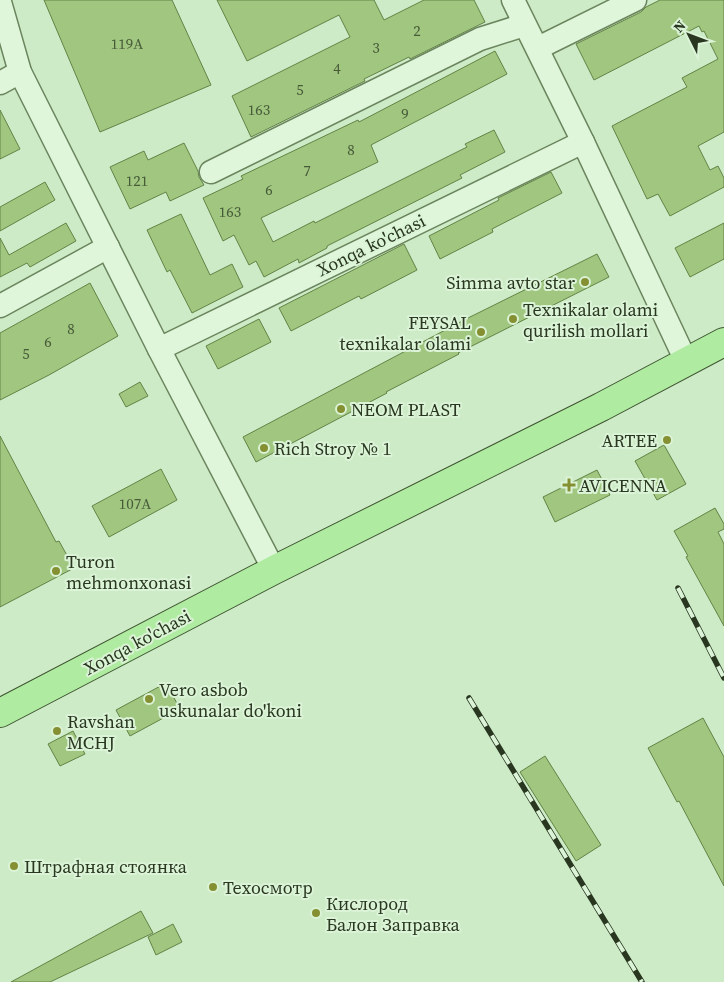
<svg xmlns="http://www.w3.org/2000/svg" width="724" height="982" font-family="'Source Serif 4',serif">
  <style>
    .building { fill: #a0c680; stroke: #638345 }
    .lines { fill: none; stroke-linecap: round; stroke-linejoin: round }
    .minor-casing { stroke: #6b855e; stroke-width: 25 }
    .major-casing { stroke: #3f5431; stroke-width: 30 }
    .minor { stroke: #dff6da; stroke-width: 22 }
    .major { stroke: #b0eba2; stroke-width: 28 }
    .rail-casing { stroke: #293720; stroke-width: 5.5 }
    .rail { stroke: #dbf3d6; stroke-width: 4; stroke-dasharray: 11; stroke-linecap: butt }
    .poi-dot { fill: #859032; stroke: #dbf3d6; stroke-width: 2 }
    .labels { text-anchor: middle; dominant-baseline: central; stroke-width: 4; stroke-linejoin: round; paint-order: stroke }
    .number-label { font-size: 15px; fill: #475b38 }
    .street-label { font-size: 18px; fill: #293720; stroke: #dbf3d6 }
    .poi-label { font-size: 18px; fill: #293720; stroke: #dbf3d6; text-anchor: start }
  </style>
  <rect width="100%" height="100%" fill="#cdebc7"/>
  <!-- building -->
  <g class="building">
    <path d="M 44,0 L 172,0 L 211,85 L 100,132 Z"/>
    <path d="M 217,0 L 374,0 L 384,20 L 424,0 L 474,0 L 485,22 L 410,59 L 409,57 L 364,79 L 365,81 L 251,137 L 232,96 L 350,37 L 339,15 L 247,61 Z"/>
    <path d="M 660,0 L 724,0 L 724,132 L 698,146 L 710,170 L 718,166 L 724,178 L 724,187 L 670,216 L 658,194 L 647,199 L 612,126 L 687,87 L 682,78 L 718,59 L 704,31 L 702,32 L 699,26 L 594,80 L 576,44 L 641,12 L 646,7 Z"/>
    <path d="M 495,51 L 507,74 L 371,145 L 378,162 L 261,218 L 273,242 L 314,221 L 315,223 L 467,147 L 465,144 L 494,130 L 505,152 L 460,175 L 462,178 L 327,246 L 327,248 L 299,263 L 298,259 L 264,277 L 256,261 L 249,265 L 234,235 L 223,241 L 203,198 L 243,179 L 241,176 L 358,120 L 359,122 Z"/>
    <path d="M 0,110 L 20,149 L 0,159 Z"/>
    <path d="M 184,143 L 198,171 L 199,177 L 204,185 L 170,201 L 166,192 L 130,209 L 110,167 L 144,151 L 148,160 Z"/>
    <path d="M 551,172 L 562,193 L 492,229 L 493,232 L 440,259 L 429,236 L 499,200 L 498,198 Z"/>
    <path d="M 45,182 L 55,200 L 0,231 L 0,207 Z"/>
    <path d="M 181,214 L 210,275 L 232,264 L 243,287 L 192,313 L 170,270 L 167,272 L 147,230 Z"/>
    <path d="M 66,223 L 76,241 L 30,267 L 27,263 L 0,277 L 0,238 L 9,255 Z"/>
    <path d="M 724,223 L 724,259 L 690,277 L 675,248 Z"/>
    <path d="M 404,244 L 417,270 L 361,299 L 359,296 L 291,331 L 279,308 Z"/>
    <path d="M 597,254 L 609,277 L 458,353 L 459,354 L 386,392 L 387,393 L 256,462 L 243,437 L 466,319 Z"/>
    <path d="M 90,283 L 118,336 L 49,375 L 0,400 L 0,333 Z"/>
    <path d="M 259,319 L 271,342 L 218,369 L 206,346 Z"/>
    <path d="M 140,382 L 148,396 L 126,407 L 119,394 Z"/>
    <path d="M 0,436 L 56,542 L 59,541 L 74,568 L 0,607 Z"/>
    <path d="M 664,445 L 686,484 L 657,500 L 635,461 Z"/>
    <path d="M 161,469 L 177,500 L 109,537 L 92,506 Z"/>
    <path d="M 597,470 L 610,495 L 555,522 L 543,497 Z"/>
    <path d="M 715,508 L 724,524 L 724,529 L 718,532 L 724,544 L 724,626 L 686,557 L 688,556 L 674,531 Z"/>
    <path d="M 166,683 L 180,709 L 130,736 L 116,710 Z"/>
    <path d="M 703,718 L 724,757 L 724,886 L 679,801 L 677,802 L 648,748 Z"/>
    <path d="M 73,731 L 85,754 L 60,766 L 48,744 Z"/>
    <path d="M 545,756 L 601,845 L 576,861 L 520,772 Z"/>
    <path d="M 141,911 L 153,933 L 50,982 L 11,982 Z"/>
    <path d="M 173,924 L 182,942 L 156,955 L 148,937 Z"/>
  </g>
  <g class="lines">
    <defs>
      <g id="minor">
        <path d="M 513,0 L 583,142 L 686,361"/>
        <path d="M 0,2 L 20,72 L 159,349 L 274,570"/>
        <path d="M 538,48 L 635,0"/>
        <path d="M 0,83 L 20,72"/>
        <path d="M 211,172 L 480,39 L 524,25"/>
        <path d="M 0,306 L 108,247"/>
        <path d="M 159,349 L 583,142"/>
      </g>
      <path id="major" d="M 0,713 L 274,570 L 601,407 L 724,342"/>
    </defs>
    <!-- minor casing -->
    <use href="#minor" class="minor-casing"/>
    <!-- major casing -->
    <use href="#major" class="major-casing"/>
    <!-- minor -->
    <use href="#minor" class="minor"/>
    <!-- major -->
    <use href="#major" class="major"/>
    <defs>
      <g id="rail">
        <path d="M 678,588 L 724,678"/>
        <path d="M 469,698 L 642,982"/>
      </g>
    </defs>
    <!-- rail casing -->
    <use href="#rail" class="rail-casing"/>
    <!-- rail -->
    <use href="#rail" class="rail"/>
  </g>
  <!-- markers -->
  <g class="poi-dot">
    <circle cx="585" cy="282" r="5"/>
    <circle cx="513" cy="319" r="5"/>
    <circle cx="481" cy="332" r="5"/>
    <circle cx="341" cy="409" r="5"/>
    <circle cx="667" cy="440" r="5"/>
    <circle cx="264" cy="448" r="5"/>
    <path d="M566.5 477.5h5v5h5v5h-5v5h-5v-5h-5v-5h5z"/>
    <circle cx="56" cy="571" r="5"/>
    <circle cx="149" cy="699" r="5"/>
    <circle cx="57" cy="731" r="5"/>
    <circle cx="14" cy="866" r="5"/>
    <circle cx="213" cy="887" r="5"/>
    <circle cx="316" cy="913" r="5"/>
  </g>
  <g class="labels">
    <!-- number labels -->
    <g class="number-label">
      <text x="417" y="30">2</text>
      <text x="127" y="43">119A</text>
      <text x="376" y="47">3</text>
      <text x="337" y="68">4</text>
      <text x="300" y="89">5</text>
      <text x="259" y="109">163</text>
      <text x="405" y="113">9</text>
      <text x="351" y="149">8</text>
      <text x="307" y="170">7</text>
      <text x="137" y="180">121</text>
      <text x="269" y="189">6</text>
      <text x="230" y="211">163</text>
      <text x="71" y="328">8</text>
      <text x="48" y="341">6</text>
      <text x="26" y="353">5</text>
      <text x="135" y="503">107A</text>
    </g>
    <!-- street labels -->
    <g class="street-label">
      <text transform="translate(371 245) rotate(-26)">Xonqa ko'chasi</text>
      <text transform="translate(137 642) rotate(-28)">Xonqa ko'chasi</text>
    </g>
    <!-- poi labels -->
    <g class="poi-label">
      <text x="575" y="282" text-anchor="end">Simma avto star</text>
      <text x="523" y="309">Texnikalar olami<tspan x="523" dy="21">qurilish mollari</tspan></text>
      <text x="471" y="322" text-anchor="end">FEYSAL<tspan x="471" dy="21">texnikalar olami</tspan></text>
      <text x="351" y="409">NEOM PLAST</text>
      <text x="657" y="440" text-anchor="end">ARTEE</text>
      <text x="274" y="448">Rich Stroy № 1</text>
      <text x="579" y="485">AVICENNA</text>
      <text x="66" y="561">Turon<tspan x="66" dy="21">mehmonxonasi</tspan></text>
      <text x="159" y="689">Vero asbob<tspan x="159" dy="21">uskunalar do'koni</tspan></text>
      <text x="67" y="721">Ravshan<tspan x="67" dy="21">MCHJ</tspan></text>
      <text x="24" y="866">Штрафная стоянка</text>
      <text x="223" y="887">Техосмотр</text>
      <text x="326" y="903">Кислород<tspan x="326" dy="21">Балон Заправка</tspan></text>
    </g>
  </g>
  <!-- north arrow -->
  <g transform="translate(689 35) rotate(312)" stroke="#dbf3d6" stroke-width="4" paint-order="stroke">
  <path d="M0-4L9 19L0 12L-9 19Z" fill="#293720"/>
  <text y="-8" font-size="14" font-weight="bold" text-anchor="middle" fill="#293720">N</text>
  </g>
</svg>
